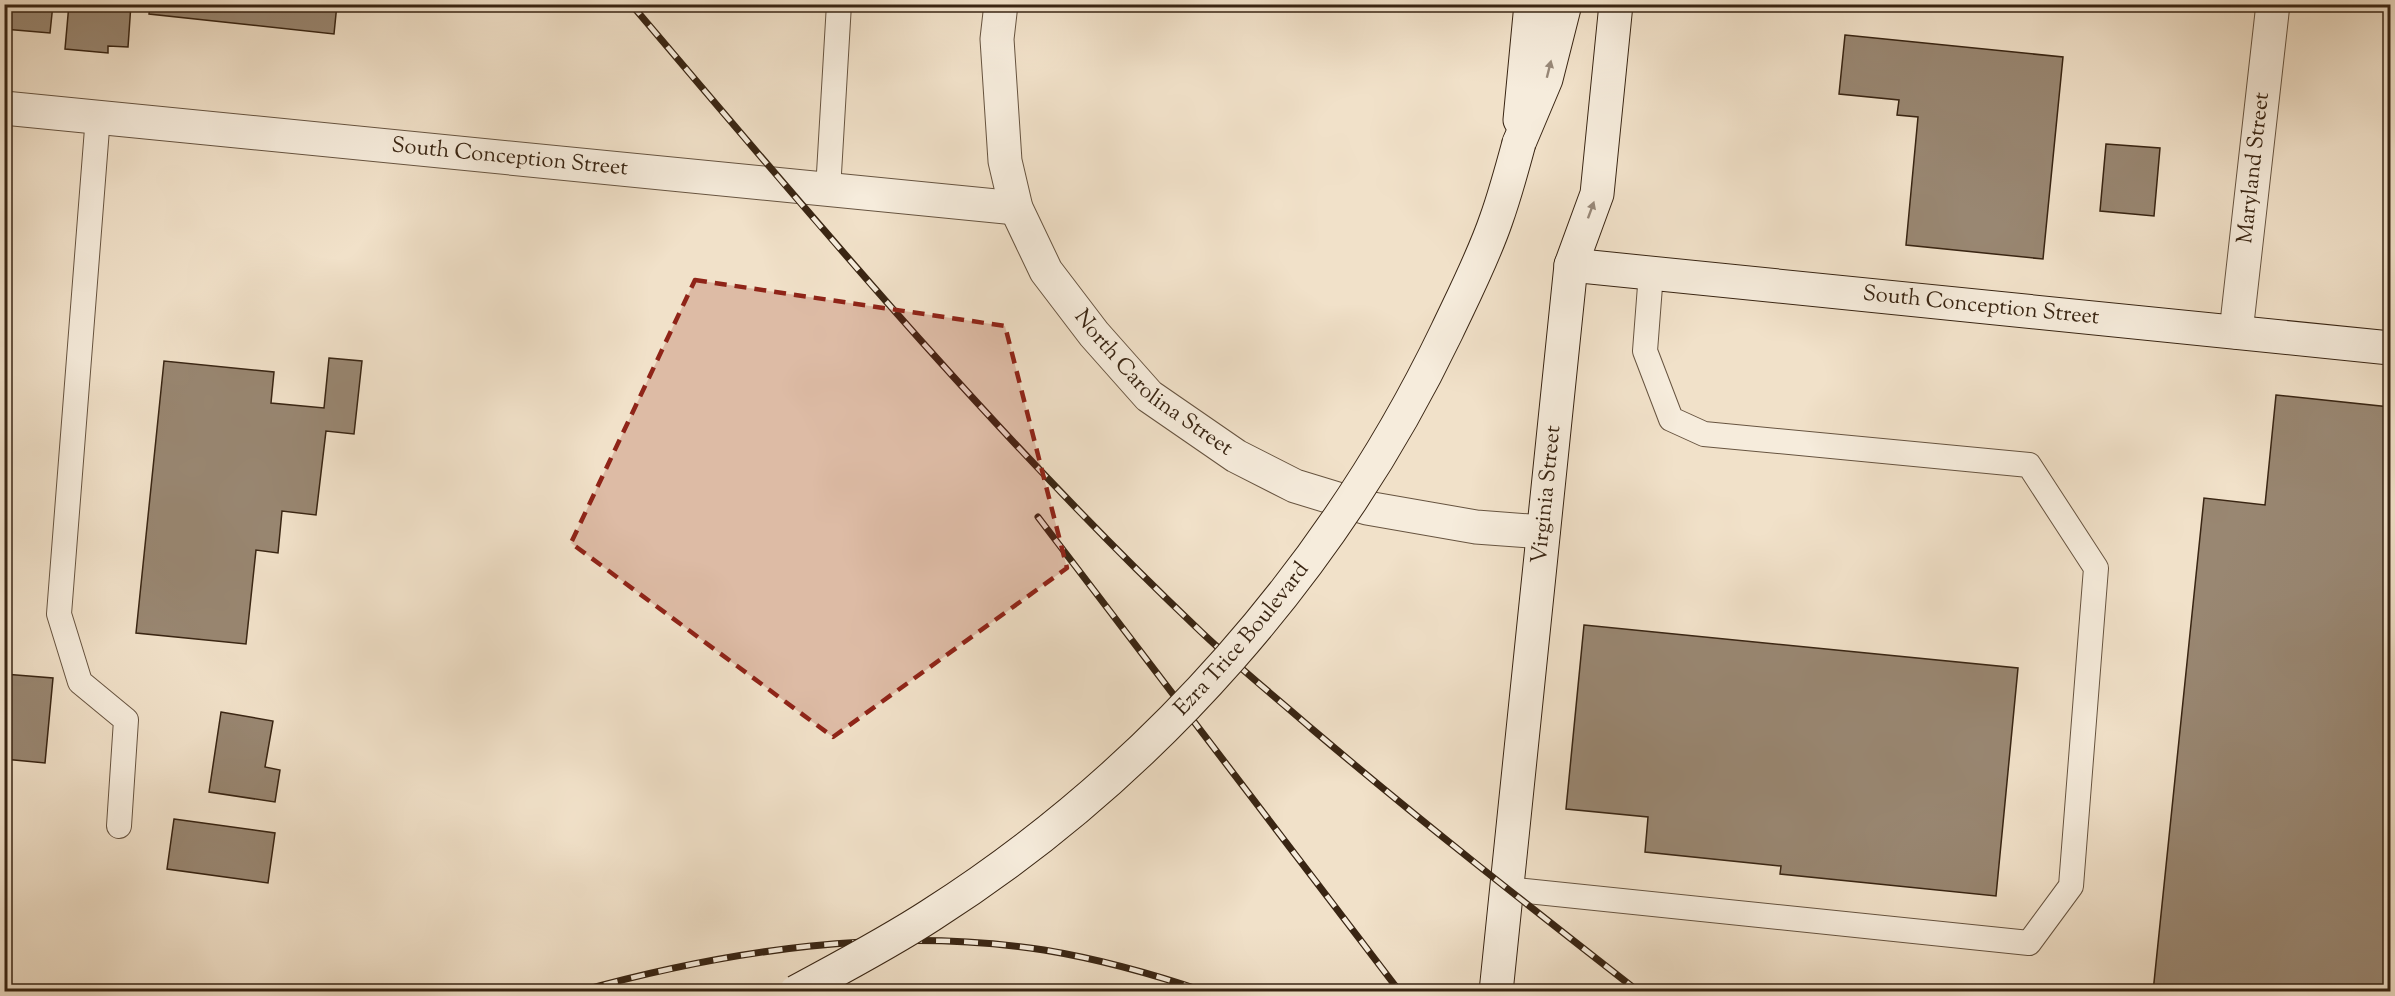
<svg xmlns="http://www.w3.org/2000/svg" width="2395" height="996" font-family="'Sorts Mill Goudy',serif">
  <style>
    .building { fill: #998772; stroke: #392513; stroke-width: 1.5 }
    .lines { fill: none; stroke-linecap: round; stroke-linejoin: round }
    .lane-casing { stroke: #675440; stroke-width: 26 }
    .street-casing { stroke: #675440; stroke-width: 35 }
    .secondary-casing { stroke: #392513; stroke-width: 35 }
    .lane { stroke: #f6ecdc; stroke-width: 24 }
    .street { stroke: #f6ecdc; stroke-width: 33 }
    .secondary { stroke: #f6ecdc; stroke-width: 33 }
    .rail-casing { stroke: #392513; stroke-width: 7 }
    .rail { stroke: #f6ecdc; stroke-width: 4.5; stroke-dasharray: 14; stroke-linecap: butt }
    .secondary-bridge-casing { stroke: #392513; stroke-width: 35; stroke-linecap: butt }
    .secondary-bridge { stroke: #f6ecdc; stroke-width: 33 }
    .oneway { fill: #988878 }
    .marked { fill: #8f2418; fill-opacity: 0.2; stroke: #8f2418; stroke-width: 4.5; stroke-dasharray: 12 8; stroke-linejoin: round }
    .labels { text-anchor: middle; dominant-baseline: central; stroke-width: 5; stroke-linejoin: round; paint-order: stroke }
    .street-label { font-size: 22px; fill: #392513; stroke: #f6ecdc }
  </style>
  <rect width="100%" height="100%" fill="#f1e1c9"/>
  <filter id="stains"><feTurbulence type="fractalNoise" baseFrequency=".00333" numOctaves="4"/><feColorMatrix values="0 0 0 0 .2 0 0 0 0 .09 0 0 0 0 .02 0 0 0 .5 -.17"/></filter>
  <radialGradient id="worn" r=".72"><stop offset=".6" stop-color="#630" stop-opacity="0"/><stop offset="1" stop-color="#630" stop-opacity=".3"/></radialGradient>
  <!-- building -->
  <g class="building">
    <path d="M 4,4 L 53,4 L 50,33 L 4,29 Z"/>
    <path d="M 69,4 L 131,4 L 128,47 L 108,46 L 108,53 L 65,49 Z"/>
    <path d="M 150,4 L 337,4 L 334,34 L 149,14 Z"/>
    <path d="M 1845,35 L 2063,57 L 2043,259 L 1906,245 L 1918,117 L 1897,115 L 1899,100 L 1839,94 Z"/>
    <path d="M 2106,144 L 2160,148 L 2154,216 L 2100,211 Z"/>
    <path d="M 329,358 L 362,361 L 354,434 L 326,431 L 316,515 L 282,511 L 278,553 L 256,550 L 246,644 L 136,633 L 164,361 L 274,372 L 271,403 L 324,408 Z"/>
    <path d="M 2276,395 L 2390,407 L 2390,992 L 2153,992 L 2204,498 L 2265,505 Z"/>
    <path d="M 1584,625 L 2018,668 L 1996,896 L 1780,874 L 1781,866 L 1645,852 L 1648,817 L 1566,809 Z"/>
    <path d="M 4,674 L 53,678 L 45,763 L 4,759 Z"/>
    <path d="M 221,712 L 273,721 L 265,767 L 280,770 L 275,802 L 209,792 Z"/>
    <path d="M 174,819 L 275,833 L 268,883 L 167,869 Z"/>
  </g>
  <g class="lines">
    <defs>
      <g id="lane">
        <path d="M 98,116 L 59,614 L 80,682 L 126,720 L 119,826"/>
        <path d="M 828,190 L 839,4"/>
        <path d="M 1507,889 L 2029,943 L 2071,886 L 2096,568 L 2029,465 L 1704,434 L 1671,419 L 1645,351 L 1651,273"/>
      </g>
      <g id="street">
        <path id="s1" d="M 1001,4 L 997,39 L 1005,161 L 1016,208 L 1046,271 L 1094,334 L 1149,396 L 1236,456 L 1295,486 L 1367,508 L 1476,527 L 1543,532"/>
        <path id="s2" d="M 4,108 L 1016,208"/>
        <path id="s3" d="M 2236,332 L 2273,4"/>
      </g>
      <g id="secondary">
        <path d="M 1520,120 L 1531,4"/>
        <path d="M 1519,143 L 1546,79 L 1565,4"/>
        <path id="s4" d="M 1571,265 L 2390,348"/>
        <path id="s5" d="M 1496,992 L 1571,265 L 1597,194 L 1616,4"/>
      </g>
    </defs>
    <!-- lane casing -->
    <use href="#lane" class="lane-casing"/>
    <!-- street casing -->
    <use href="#street" class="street-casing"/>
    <!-- secondary casing -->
    <use href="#secondary" class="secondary-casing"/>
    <!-- lane -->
    <use href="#lane" class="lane"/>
    <!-- street -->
    <use href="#street" class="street"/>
    <!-- secondary -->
    <use href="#secondary" class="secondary"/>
    <defs>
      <g id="rail">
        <path d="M 631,4 C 812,217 992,433 1195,626 C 1232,662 1273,695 1312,729 C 1419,820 1529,906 1639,992"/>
        <path d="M 1038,517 L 1400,992"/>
        <path d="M 577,992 C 728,950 888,926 1044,950 C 1099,959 1153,974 1206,992"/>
      </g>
    </defs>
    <!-- rail casing -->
    <use href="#rail" class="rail-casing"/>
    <!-- rail -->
    <use href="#rail" class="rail"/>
    <defs>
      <g id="secondary-bridge">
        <path id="s6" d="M 796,992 C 842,967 888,943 931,915 C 1152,774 1334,567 1447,331 C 1464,295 1483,258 1496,220 C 1505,195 1512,169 1519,143"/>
      </g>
    </defs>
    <!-- secondary-bridge casing -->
    <use href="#secondary-bridge" class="secondary-bridge-casing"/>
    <!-- secondary-bridge -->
    <use href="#secondary-bridge" class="secondary-bridge"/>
  </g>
  <!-- one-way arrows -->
  <defs><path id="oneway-solid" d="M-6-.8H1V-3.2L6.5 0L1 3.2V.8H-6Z" transform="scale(1.5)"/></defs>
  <g class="oneway">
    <use href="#oneway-solid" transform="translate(1549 69) rotate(-76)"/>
    <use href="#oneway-solid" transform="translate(1591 210) rotate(-70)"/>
  </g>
  <!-- marked area -->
  <path class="marked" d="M 695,280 L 1005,326 L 1067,568 L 833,737 L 571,543 Z"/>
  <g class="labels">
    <!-- street labels -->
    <g class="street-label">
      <text stroke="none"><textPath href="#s2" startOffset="508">South Conception Street</textPath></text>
      <text stroke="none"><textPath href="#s3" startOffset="165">Maryland Street</textPath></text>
      <text stroke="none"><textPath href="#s4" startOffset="412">South Conception Street</textPath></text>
      <text stroke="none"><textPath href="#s1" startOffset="432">North Carolina Street</textPath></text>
      <text stroke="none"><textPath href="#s5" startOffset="500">Virginia Street</textPath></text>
      <text stroke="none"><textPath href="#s6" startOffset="573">Ezra Trice Boulevard</textPath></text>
    </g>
  </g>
  <!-- margin -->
  <rect width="2395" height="996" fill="none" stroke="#f1e1c9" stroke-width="24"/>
  <rect x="6" y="6" width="2383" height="984" fill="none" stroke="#392513" stroke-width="3"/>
  <rect x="12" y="12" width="2371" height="972" fill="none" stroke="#392513" stroke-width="1.5"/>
  <rect width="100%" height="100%" filter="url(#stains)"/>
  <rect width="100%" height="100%" fill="url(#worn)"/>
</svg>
